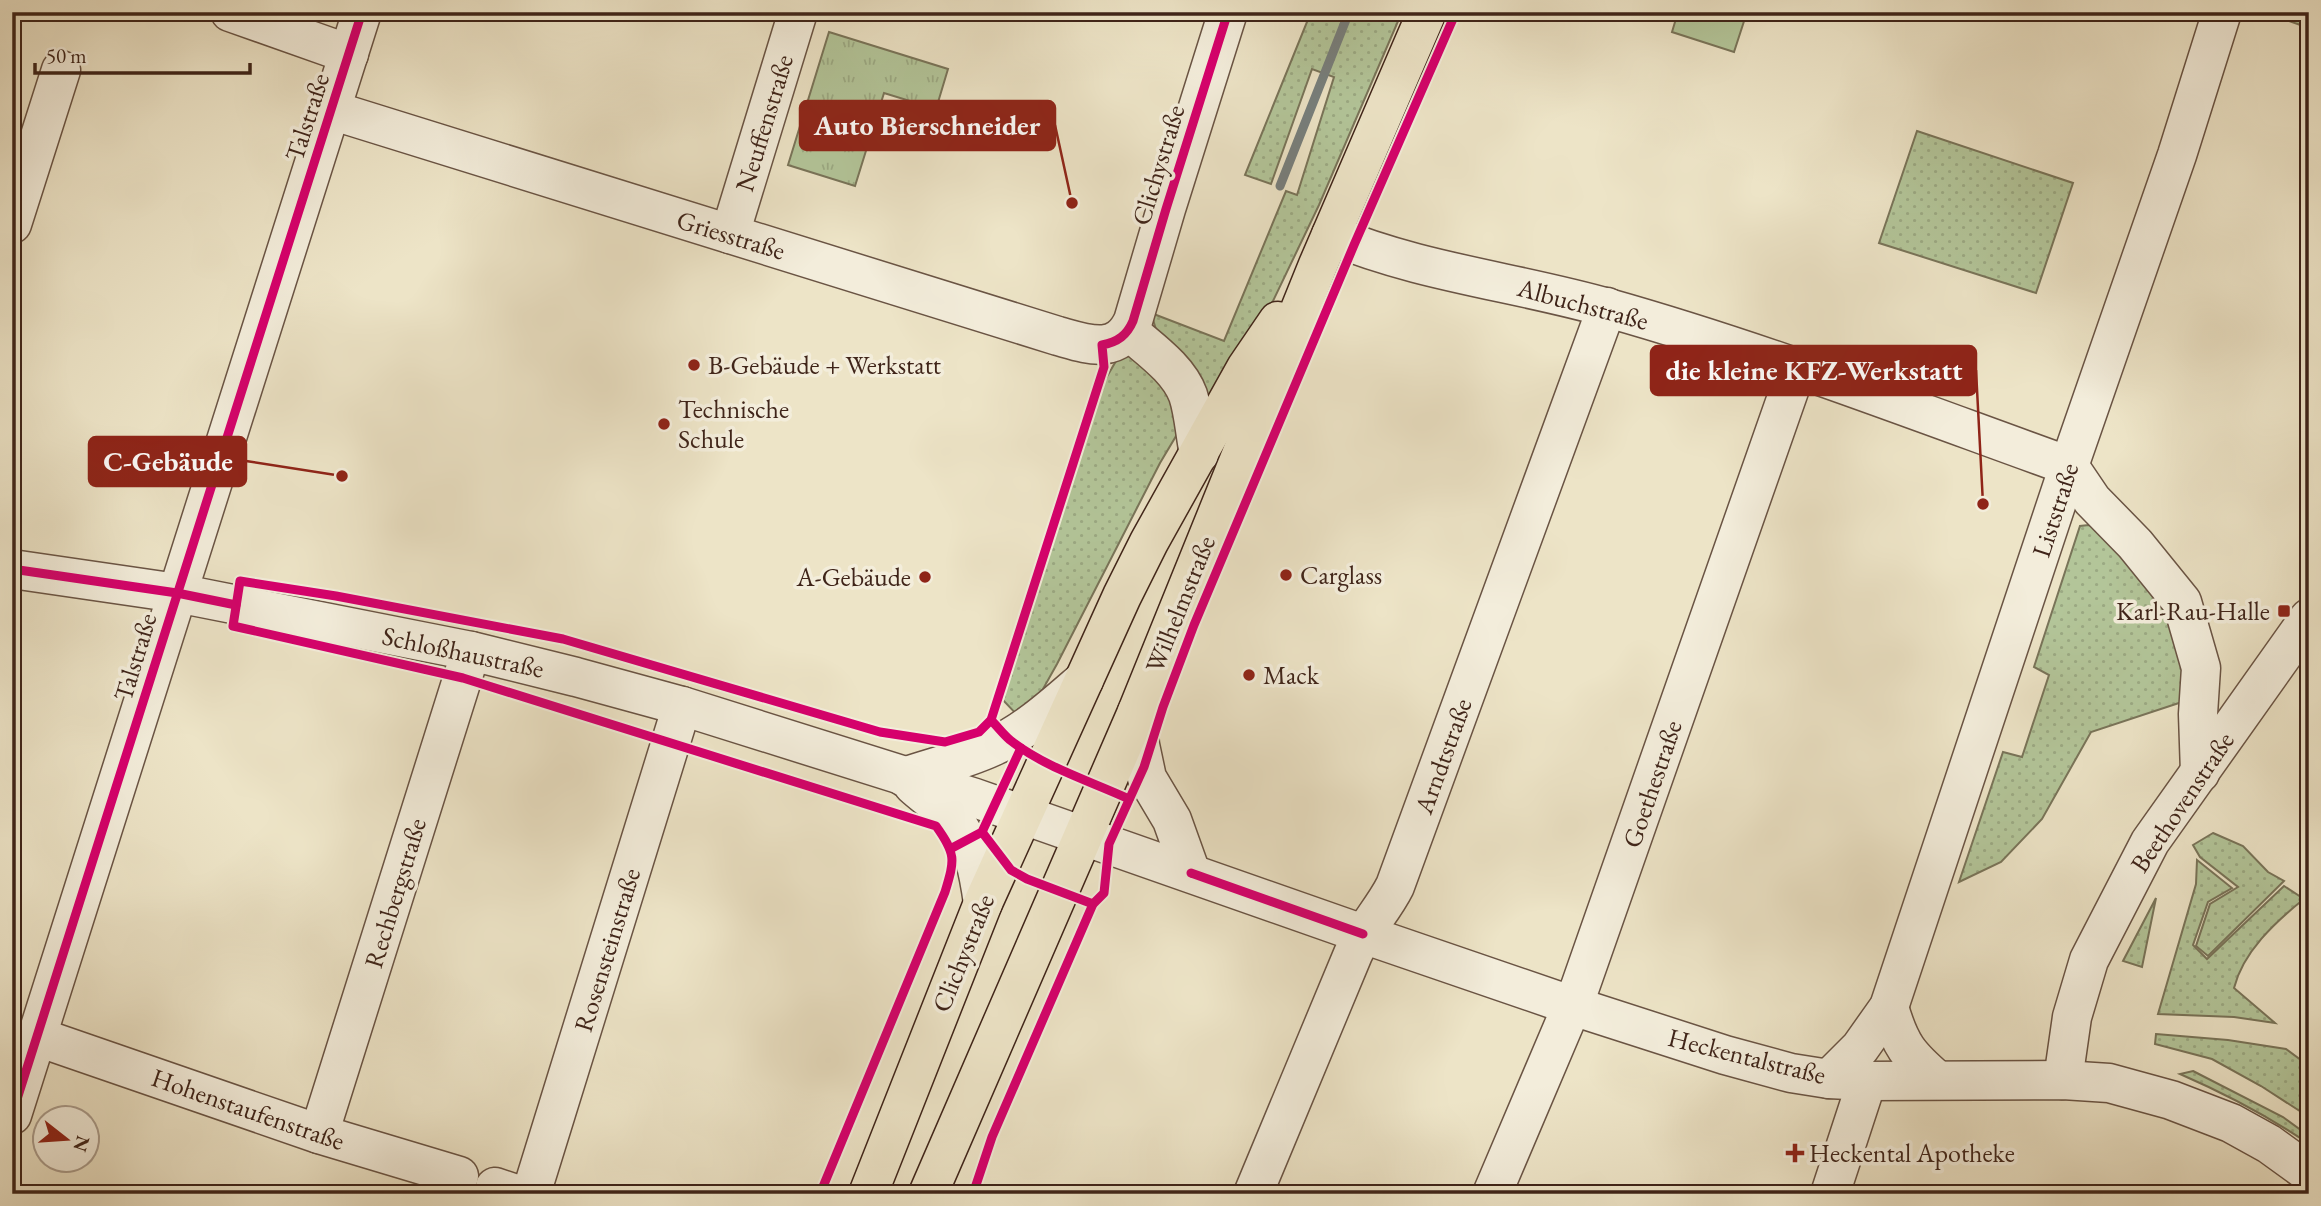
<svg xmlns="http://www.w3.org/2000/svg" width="2321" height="1206" font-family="'EB Garamond',serif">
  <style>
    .grass { fill: url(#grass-dots); stroke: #797459; stroke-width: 2 }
    .park { fill: url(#park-tufts); stroke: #797459; stroke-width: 2 }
    .pitch { fill: #b3c599; stroke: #797459; stroke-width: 2 }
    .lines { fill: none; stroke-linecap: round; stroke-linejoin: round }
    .stream { stroke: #777f7d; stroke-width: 9 }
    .minor-casing { stroke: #6a5444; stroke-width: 41 }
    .major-casing { stroke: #3f2419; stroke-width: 41 }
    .minor { stroke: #f3eddb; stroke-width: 38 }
    .major { stroke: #ede4c7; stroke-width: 38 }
    .cycleway-casing { stroke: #f3eddb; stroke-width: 13 }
    .cycleway { stroke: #d6006c; stroke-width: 9 }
    .poi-dot { fill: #8f2418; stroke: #f3eddb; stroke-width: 2.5 }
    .labels { text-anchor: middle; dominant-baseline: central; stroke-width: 7; stroke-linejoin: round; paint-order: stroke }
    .street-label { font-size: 26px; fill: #3f2419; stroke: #f3eddb }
    .poi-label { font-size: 26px; fill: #3f2419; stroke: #f3eddb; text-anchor: start }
    .leader { fill: none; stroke: #8f2418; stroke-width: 2.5 }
    .callout-dot { fill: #8f2418; stroke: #f3eddb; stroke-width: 2.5 }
    .callout { fill: #8f2418; stroke: #8f2418; stroke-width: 2.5 }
    .callout-label { font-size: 28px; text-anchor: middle; font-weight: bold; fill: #fff }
  </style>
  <defs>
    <pattern id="grass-dots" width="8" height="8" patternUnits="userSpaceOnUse" patternTransform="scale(1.75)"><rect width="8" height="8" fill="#b3c599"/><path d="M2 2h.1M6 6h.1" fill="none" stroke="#9ba983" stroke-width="1.8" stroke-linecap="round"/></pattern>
    <pattern id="park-tufts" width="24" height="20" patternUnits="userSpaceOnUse" patternTransform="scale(1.75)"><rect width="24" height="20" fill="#b3c599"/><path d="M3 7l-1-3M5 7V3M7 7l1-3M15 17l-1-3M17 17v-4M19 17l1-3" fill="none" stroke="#9ba983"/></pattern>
  </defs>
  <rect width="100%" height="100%" fill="#ede4c7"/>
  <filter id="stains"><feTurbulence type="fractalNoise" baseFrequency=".00286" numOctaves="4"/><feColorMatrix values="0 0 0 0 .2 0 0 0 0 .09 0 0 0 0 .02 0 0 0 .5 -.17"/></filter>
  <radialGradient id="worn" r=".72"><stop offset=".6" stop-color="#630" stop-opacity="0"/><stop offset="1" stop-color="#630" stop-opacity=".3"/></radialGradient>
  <!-- grass -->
  <g class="grass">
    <path d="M 1311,12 L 1402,12 L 1319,205 L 1261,326 L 1211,404 L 1158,336 L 1151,313 L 1224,341 L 1286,191 L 1297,195 L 1334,77 L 1312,69 L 1271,184 L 1245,175 Z"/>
    <path d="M 1917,131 L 2073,183 L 2036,293 L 1879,243 Z"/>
    <path d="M 1129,354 L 1168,381 L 1182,426 L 1160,463 L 1057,664 L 1043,689 L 1020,718 L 1002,699 L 1102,385 L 1119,356 Z"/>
    <path d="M 2089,525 L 2095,526 L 2174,605 L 2191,699 L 2091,732 L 2042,819 L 2001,862 L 1959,882 L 2003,752 L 2022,757 L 2049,675 L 2034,667 L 2080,526 Z"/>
    <path d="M 2213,833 L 2243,846 L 2268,872 L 2284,881 L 2208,956 L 2196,946 L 2210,904 L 2238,887 L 2200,857 L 2193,845 Z"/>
    <path d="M 2197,860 L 2232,888 L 2208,902 L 2193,945 L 2207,959 L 2284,886 L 2304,899 C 2275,922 2243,952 2234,988 L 2275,1023 L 2234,1017 L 2158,1014 L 2196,884 Z"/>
    <path d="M 2156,898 L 2142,967 L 2123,961 Z"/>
    <path d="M 2156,1034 L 2228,1040 L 2286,1049 L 2309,1066 L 2309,1117 L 2261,1086 L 2212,1059 L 2155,1044 Z"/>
    <path d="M 2193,1071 L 2283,1117 L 2309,1136 L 2309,1144 C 2268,1116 2226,1094 2180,1074 Z"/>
  </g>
  <!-- park -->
  <g class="park">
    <path d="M 2263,12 L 2309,12 L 2309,28 Z"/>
    <path d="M 829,32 L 948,69 L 936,109 L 884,93 L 855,186 L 788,165 Z"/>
  </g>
  <!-- pitch -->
  <path class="pitch" d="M 1678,12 L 1747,12 L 1734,52 L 1672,32 Z"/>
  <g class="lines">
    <!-- stream -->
    <path class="stream" d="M 1280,186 L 1349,12"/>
    <defs>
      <g id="minor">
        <path d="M 230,12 L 349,54"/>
        <path d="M 331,110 L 1058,336 C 1087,344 1117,356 1133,321 L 1166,209 L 1228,12"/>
        <path d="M 12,224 L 61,70"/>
        <path d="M 730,234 L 798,12"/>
        <path d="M 1331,235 C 1419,272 1517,282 1608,308 C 1764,352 1916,411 2069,466 L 2092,500 L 2135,544 L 2182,602 L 2201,668 L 2198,714 L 2200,773"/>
        <path d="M 1129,331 C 1149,349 1178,368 1188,395 C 1194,413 1195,435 1199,454"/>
        <path d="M 12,569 L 177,593 L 471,651 L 576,677 L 682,706 L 975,798 L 1363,934 L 1573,1006 L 1725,1055 L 1791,1073 L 1829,1079 L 1867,1081 L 2063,1080 L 2109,1083 L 2171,1100 L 2231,1123 L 2269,1144 L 2309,1173"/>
        <path d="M 1137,712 L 1140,745 L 1147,778 L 1172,820 L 1191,873"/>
        <path d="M 904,777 C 933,767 964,760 992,747 C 1027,731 1055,705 1084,680"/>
        <path d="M 913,785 C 926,797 943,808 954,821 C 974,843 979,875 983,903"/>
        <path d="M 1889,1007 C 1900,1045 1908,1055 1937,1080"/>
        <path d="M 38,1037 L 319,1134 L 459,1176"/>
        <path d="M 1829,1079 L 1860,1048 L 1889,1007 L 2069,466 L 2177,155 L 2222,12"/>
        <path d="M 2063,1080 L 2072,1017 L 2089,960 L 2150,842 L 2309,618"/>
        <path d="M 12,1115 L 362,12"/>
        <path d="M 319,1134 L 471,651"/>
        <path d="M 495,1187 L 516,1194"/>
        <path d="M 531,1194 L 682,706"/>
        <path d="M 1253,1194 L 1353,954 C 1364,929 1383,910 1395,886 L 1607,307"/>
        <path d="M 1492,1194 L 1580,987 L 1797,368"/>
        <path d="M 1830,1194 L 1867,1081"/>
      </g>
      <g id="major">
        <path d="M 868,1194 L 983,903 L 1122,596 L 1149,542 L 1246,368 L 1278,321"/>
        <path d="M 928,1194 L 1137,712 L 1318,265 L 1427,12"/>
      </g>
    </defs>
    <!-- minor casing -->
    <use href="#minor" class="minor-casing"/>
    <!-- major casing -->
    <use href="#major" class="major-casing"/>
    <!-- minor -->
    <use href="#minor" class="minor"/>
    <!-- major -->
    <use href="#major" class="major"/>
    <defs>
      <g id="cycleway">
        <path d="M 12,569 L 177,593 L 236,605"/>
        <path d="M 991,720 C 997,726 1003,734 1010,740 C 1044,767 1090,781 1129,799"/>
        <path d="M 982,832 L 1011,870 L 1027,879 L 1093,904"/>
        <path d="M 952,848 L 982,832 L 1021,748"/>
        <path d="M 1191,873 L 1363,934"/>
        <path d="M 12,1115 L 362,12"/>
        <path d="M 820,1194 L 945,892 C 955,859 956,854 936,826 L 463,678 L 233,626 L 240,581 L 336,596 L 563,639 L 880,732 L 945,742 L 979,732 L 991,720 L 1104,367 L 1102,345 C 1118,342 1127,335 1133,321 L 1166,209 L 1228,12"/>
        <path d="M 973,1194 L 992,1137 L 1093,904 L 1104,893 L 1109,844 L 1144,767 L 1163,707 L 1194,625 L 1354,245 L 1456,12"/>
      </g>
    </defs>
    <!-- cycleway casing -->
    <use href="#cycleway" class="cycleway-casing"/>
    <!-- cycleway -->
    <use href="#cycleway" class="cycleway"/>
  </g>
  <!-- markers -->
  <g class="poi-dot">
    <circle cx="694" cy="365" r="7"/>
    <circle cx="664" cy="424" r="7"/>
    <circle cx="1286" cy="575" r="7"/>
    <circle cx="925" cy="577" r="7"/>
    <rect x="2277" y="604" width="14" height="14" rx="3.5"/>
    <circle cx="1249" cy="675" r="7"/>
    <path d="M1791.5 1142.5h7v7h7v7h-7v7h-7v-7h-7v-7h7z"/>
  </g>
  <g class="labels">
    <!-- street labels -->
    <g class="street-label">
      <text transform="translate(307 117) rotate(-72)">Talstraße</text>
      <text transform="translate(764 123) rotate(-73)">Neuffenstraße</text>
      <text transform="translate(1158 165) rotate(-73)">Clichystraße</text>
      <text transform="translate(731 235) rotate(17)">Griesstraße</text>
      <text transform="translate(1583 304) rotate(15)">Albuchstraße</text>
      <text transform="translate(2055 510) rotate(-72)">Liststraße</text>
      <text transform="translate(1180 604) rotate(-68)">Wilhelmstraße</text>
      <text transform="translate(463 652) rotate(12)">Schloßhaustraße</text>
      <text transform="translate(135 657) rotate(-73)">Talstraße</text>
      <text transform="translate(1443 756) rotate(-70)">Arndtstraße</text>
      <text transform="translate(1652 784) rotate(-71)">Goethestraße</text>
      <text transform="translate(2182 802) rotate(-56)">Beethovenstraße</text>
      <text transform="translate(395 893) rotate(-73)">Rechbergstraße</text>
      <text transform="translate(607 950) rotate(-73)">Rosensteinstraße</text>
      <text transform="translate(963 953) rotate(-68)">Clichystraße</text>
      <text transform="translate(1747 1056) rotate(14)">Heckentalstraße</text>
      <text transform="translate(248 1109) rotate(19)">Hohenstaufenstraße</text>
    </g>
    <!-- poi labels -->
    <g class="poi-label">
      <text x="708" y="365">B-Gebäude + Werkstatt</text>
      <text x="678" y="409">Technische<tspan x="678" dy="30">Schule</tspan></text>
      <text x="1300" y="575">Carglass</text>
      <text x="911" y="577" text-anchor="end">A-Gebäude</text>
      <text x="2270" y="611" text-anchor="end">Karl-Rau-Halle</text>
      <text x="1263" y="675">Mack</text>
      <text x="1809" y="1153">Heckental Apotheke</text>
    </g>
  </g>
  <!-- callouts -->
  <path class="leader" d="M1072 203L1055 125M1983 504L1976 370M342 476L246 461"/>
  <g class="callout-dot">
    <circle cx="1072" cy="203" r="7"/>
    <circle cx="1983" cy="504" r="7"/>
    <circle cx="342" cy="476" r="7"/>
  </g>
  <g class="callout">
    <rect x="800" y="101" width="255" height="49" rx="7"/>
    <rect x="1651" y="346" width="325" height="49" rx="7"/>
    <rect x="89" y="437" width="157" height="49" rx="7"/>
  </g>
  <g class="callout-label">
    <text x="927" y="135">Auto Bierschneider</text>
    <text x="1814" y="380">die kleine KFZ-Werkstatt</text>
    <text x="168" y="471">C-Gebäude</text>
  </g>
  <!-- margin -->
  <rect width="2321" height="1206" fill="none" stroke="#ede4c7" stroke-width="42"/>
  <rect x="14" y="14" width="2293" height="1178" fill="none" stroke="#3f2419" stroke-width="3.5"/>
  <rect x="21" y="21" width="2279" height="1164" fill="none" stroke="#3f2419" stroke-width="2"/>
  <!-- north arrow -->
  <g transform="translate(66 1139) rotate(107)"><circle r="33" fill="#f3eddb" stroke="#ab9d8d" stroke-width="2"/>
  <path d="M0-5L12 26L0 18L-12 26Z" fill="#8f2418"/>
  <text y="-10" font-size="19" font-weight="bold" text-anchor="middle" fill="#3f2419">N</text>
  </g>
  <!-- scale -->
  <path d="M35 63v10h215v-10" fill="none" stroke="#3f2419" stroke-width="3.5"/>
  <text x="46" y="63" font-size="21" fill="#3f2419" stroke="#f3eddb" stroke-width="5" paint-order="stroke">50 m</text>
  <rect width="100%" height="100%" filter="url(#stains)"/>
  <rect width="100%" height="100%" fill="url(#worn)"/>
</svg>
